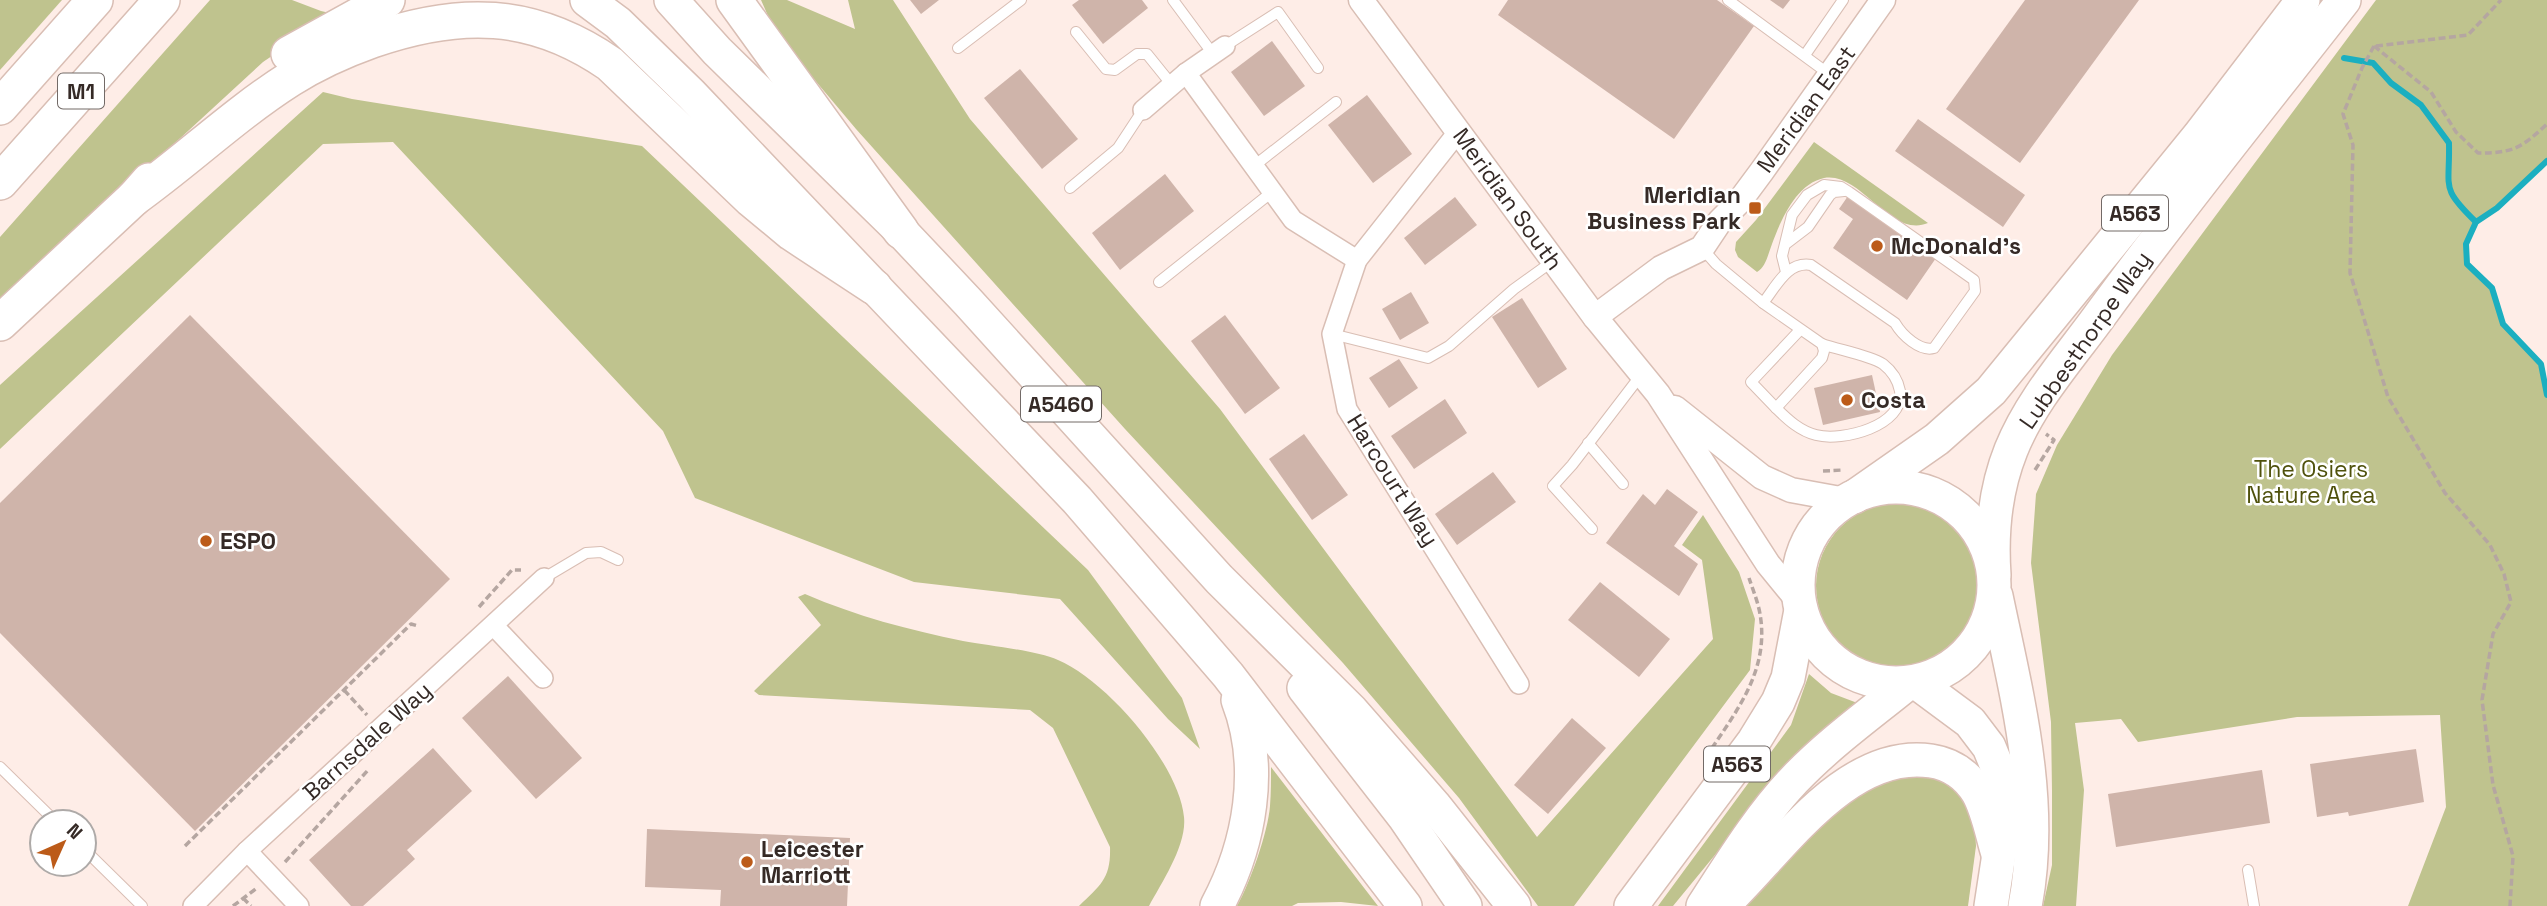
<svg xmlns="http://www.w3.org/2000/svg" width="2547" height="906" font-family="'Space Grotesk',sans-serif">
  <style>
    .green { fill: #bfc38e }
    .lines { fill: none; stroke-linecap: round; stroke-linejoin: round }
    .stream { stroke: #1bafc0; stroke-width: 6 }
    .building { fill: #cfb4aa }
    .service-casing { stroke: #d9beb4; stroke-width: 12 }
    .minor-casing { stroke: #d9beb4; stroke-width: 22 }
    .tertiary-casing { stroke: #d9beb4; stroke-width: 27 }
    .trunk-casing { stroke: #d9beb4; stroke-width: 36 }
    .motorway-casing { stroke: #d9beb4; stroke-width: 38 }
    .path { stroke: #b5a6a1; stroke-width: 3.5; stroke-dasharray: 7 3.5; stroke-linecap: butt }
    .service { stroke: #fff; stroke-width: 10 }
    .minor { stroke: #fff; stroke-width: 19 }
    .tertiary { stroke: #fff; stroke-width: 24 }
    .trunk { stroke: #fff; stroke-width: 33 }
    .motorway { stroke: #fff; stroke-width: 35 }
    .poi-dot { fill: #bc5b19; stroke: #fff; stroke-width: 2.5 }
    .labels { text-anchor: middle; dominant-baseline: central; stroke-width: 5; stroke-linejoin: round; paint-order: stroke }
    .shield { fill: #fff; stroke: #726a67; stroke-width: 2 }
    .shield-label { font-size: 21px; font-weight: bold; fill: #352a26 }
    .street-label { font-size: 23px; fill: #352a26; stroke: #fff }
    .poi-label { font-size: 23px; font-weight: bold; fill: #352a26; stroke: #fff; text-anchor: start }
    .park-label { font-size: 23px; fill: #4f510c; stroke: #fff }
  </style>
  <rect width="100%" height="100%" fill="#feede7"/>
  <!-- green -->
  <g class="green">
    <path d="M 0,0 L 62,0 L 0,70 Z"/>
    <path d="M 210,0 L 292,0 L 321,11 L 338,15 L 303,35 L 263,62 L 0,304 L 0,237 Z"/>
    <path d="M 761,0 L 787,0 L 855,29 L 848,0 L 893,0 L 970,119 L 1220,409 L 1537,837 L 1713,639 L 1702,560 L 1682,545 L 1703,515 L 1739,572 L 1755,619 L 1750,670 L 1574,906 L 1538,906 L 1459,798 L 1343,663 L 1125,429 L 856,129 L 776,34 Z"/>
    <path d="M 2376,0 L 2547,0 L 2547,161 L 2497,208 L 2476,222 L 2466,244 L 2467,264 L 2492,288 L 2503,324 L 2541,364 L 2547,395 L 2547,906 L 2408,906 L 2446,807 L 2440,715 L 2297,717 L 2138,742 L 2121,719 L 2075,723 L 2084,790 L 2076,906 L 2043,906 L 2052,865 L 2052,791 L 2051,722 L 2031,563 L 2036,494 L 2057,445 L 2112,355 Z"/>
    <path d="M 323,92 L 352,99 L 642,146 L 1088,570 L 1182,698 L 1200,749 L 1168,719 L 1060,599 L 914,582 L 695,498 L 663,431 L 393,142 L 323,144 L 0,449 L 0,385 Z"/>
    <path d="M 1814,142 L 1928,223 C 1890,239 1861,171 1824,178 C 1796,184 1781,220 1772,244 C 1768,254 1766,267 1757,272 L 1738,257 L 1735,250 L 1736,242 L 1756,220 Z"/>
    <circle cx="1899" cy="586" r="83"/>
    <path d="M 805,594 C 856,616 909,630 963,641 C 989,646 1036,650 1058,660 C 1106,680 1179,764 1184,817 C 1187,845 1162,882 1149,906 L 1079,906 C 1101,885 1111,878 1110,847 L 1053,728 L 1030,710 L 759,695 L 754,691 L 821,625 L 798,597 Z"/>
    <path d="M 1809,674 L 1831,693 L 1860,704 L 1793,760 L 1673,906 L 1658,906 L 1791,725 Z"/>
    <path d="M 1271,767 L 1378,906 L 1341,902 L 1298,903 L 1292,906 L 1237,906 C 1250,883 1268,832 1270,806 C 1271,793 1271,780 1271,767 Z"/>
    <path d="M 1916,773 L 1939,775 L 1959,788 L 1975,828 L 1976,846 L 1968,906 L 1746,906 L 1760,884 L 1846,796 Z"/>
  </g>
  <g class="lines">
    <!-- stream -->
    <g class="stream">
      <path d="M 2344,58 L 2373,63 L 2391,83 L 2421,105 L 2449,143 C 2450,189 2440,187 2476,222"/>
      <path d="M 2547,161 L 2497,208 L 2476,222 L 2466,244 L 2467,264 L 2492,288 L 2503,324 L 2541,364 L 2547,395"/>
    </g>
  </g>
  <!-- building -->
  <g class="building">
    <path d="M 910,0 L 939,0 L 921,14 Z"/>
    <path d="M 1079,0 L 1142,0 L 1148,8 L 1103,44 L 1072,5 Z"/>
    <path d="M 1508,0 L 1717,0 L 1754,26 L 1674,139 L 1498,15 Z"/>
    <path d="M 1770,0 L 1790,0 L 1783,9 Z"/>
    <path d="M 2025,0 L 2139,0 L 2020,163 L 1946,109 Z"/>
    <path d="M 1272,41 L 1305,86 L 1264,116 L 1231,72 Z"/>
    <path d="M 1020,69 L 1078,139 L 1042,169 L 984,98 Z"/>
    <path d="M 1367,95 L 1412,154 L 1373,183 L 1328,125 Z"/>
    <path d="M 1918,119 L 2025,195 L 2003,227 L 1895,151 Z"/>
    <path d="M 1165,174 L 1194,211 L 1120,270 L 1092,233 Z"/>
    <path d="M 1848,196 L 1936,258 L 1907,300 L 1833,248 L 1853,219 L 1839,209 Z"/>
    <path d="M 1455,197 L 1477,225 L 1425,265 L 1404,238 Z"/>
    <path d="M 1411,292 L 1429,323 L 1400,340 L 1382,309 Z"/>
    <path d="M 1522,298 L 1567,369 L 1538,388 L 1492,317 Z"/>
    <path d="M 190,315 L 450,579 L 195,831 L 0,633 L 0,503 Z"/>
    <path d="M 1225,315 L 1280,388 L 1245,414 L 1191,341 Z"/>
    <path d="M 1399,359 L 1418,388 L 1389,408 L 1369,378 Z"/>
    <path d="M 1872,375 L 1880,412 L 1823,425 L 1814,388 Z"/>
    <path d="M 1445,399 L 1467,433 L 1414,469 L 1391,436 Z"/>
    <path d="M 1304,434 L 1348,495 L 1312,520 L 1269,459 Z"/>
    <path d="M 1493,472 L 1516,502 L 1457,545 L 1435,514 Z"/>
    <path d="M 1667,489 L 1698,512 L 1674,546 L 1698,564 L 1679,596 L 1606,543 L 1643,494 L 1655,505 Z"/>
    <path d="M 1600,582 L 1670,639 L 1639,677 L 1568,620 Z"/>
    <path d="M 508,676 L 582,758 L 536,799 L 462,718 Z"/>
    <path d="M 1572,718 L 1606,748 L 1548,814 L 1514,785 Z"/>
    <path d="M 433,748 L 472,791 L 407,850 L 415,859 L 363,906 L 351,906 L 309,860 Z"/>
    <path d="M 2416,749 L 2424,802 L 2349,816 L 2348,812 L 2317,817 L 2310,764 Z"/>
    <path d="M 2262,770 L 2270,823 L 2116,847 L 2108,794 Z"/>
    <path d="M 647,829 L 850,838 L 847,906 L 720,906 L 721,890 L 645,887 Z"/>
  </g>
  <g class="lines">
    <defs>
      <g id="service">
        <path d="M 1173,0 L 1213,54"/>
        <path d="M 1728,0 L 1829,74"/>
        <path d="M 1076,32 L 1106,69 L 1115,70 L 1137,54 L 1147,54 L 1172,85"/>
        <path d="M 1225,46 L 1278,12 L 1318,68"/>
        <path d="M 958,48 L 1021,0"/>
        <path d="M 1805,55 L 1843,0"/>
        <path d="M 1254,166 L 1336,102"/>
        <path d="M 1070,188 L 1118,148 L 1143,110"/>
        <path d="M 1787,243 L 1808,227 L 1830,195 L 1834,192 L 1844,191"/>
        <path d="M 1702,248 L 1716,264 L 1763,303 C 1776,287 1787,261 1811,265 L 1895,323 C 1902,335 1920,352 1934,348 L 1975,291 L 1974,280 L 1849,192 L 1841,187 L 1824,185 L 1807,195 L 1792,215 L 1782,256 L 1786,272"/>
        <path d="M 1159,282 L 1272,192"/>
        <path d="M 1763,303 L 1822,344 L 1824,351 L 1822,358 L 1776,408 L 1751,382 L 1799,331"/>
        <path d="M 1332,334 L 1428,358 L 1449,346 L 1514,289 L 1553,261"/>
        <path d="M 1776,408 C 1788,420 1800,431 1816,435 C 1842,442 1905,426 1900,391 C 1898,380 1892,371 1883,364 C 1869,355 1839,350 1822,344"/>
        <path d="M 1588,443 L 1623,484"/>
        <path d="M 1592,529 L 1553,486 L 1572,465 L 1641,375"/>
        <path d="M 544,578 L 586,553 L 601,552 L 618,560"/>
        <path d="M 0,767 L 56,822"/>
        <path d="M 84,849 L 142,906"/>
        <path d="M 2248,870 L 2254,906"/>
      </g>
      <g id="minor">
        <path d="M 1186,73 L 1293,220 L 1357,260"/>
        <path d="M 1143,110 L 1186,73 L 1225,46"/>
        <path d="M 1458,132 L 1357,260 L 1332,334 L 1347,409 L 1519,684"/>
        <path d="M 494,626 L 543,678"/>
        <path d="M 247,851 L 299,906"/>
        <path d="M 193,906 L 247,851 L 544,578"/>
      </g>
      <g id="tertiary">
        <path d="M 1361,0 L 1595,317 L 1658,394 L 1768,564 L 1800,603"/>
        <path d="M 1595,317 L 1661,268 L 1702,248 L 1720,221 L 1739,202 L 1762,171 L 1883,0"/>
        <path d="M 1675,408 L 1762,477 L 1791,490 L 1846,500"/>
      </g>
      <g id="trunk">
        <path d="M 587,0 L 618,23 L 691,94 L 1077,500 L 1228,675 L 1405,906"/>
        <path d="M 671,0 L 717,51 L 901,231 L 968,302 L 1219,579 L 1352,711 L 1434,805 L 1514,906"/>
        <circle cx="1896" cy="585" r="98"/>
        <path d="M 1854,497 L 1937,439 L 1991,391 L 2199,136 L 2303,0"/>
        <path d="M 1994,575 C 1991,532 1995,490 2011,450 C 2031,400 2070,357 2101,314 C 2179,207 2263,104 2344,0"/>
        <path d="M 1996,596 C 2017,697 2045,802 2025,906"/>
        <path d="M 1916,682 L 1970,722 L 1989,747 L 1996,764 L 2002,786 L 2005,815 L 1991,906"/>
        <path d="M 1304,688 L 1405,818 L 1465,906"/>
        <path d="M 1217,906 C 1250,844 1264,767 1238,700"/>
        <path d="M 1631,906 L 1754,741 L 1778,702 L 1788,678 L 1801,610"/>
        <path d="M 1703,906 C 1731,863 1759,817 1794,780 C 1828,744 1870,714 1908,683"/>
        <path d="M 1722,906 C 1777,856 1844,748 1931,761 C 1951,764 1967,775 1978,793 C 1988,811 1992,835 1998,854"/>
      </g>
      <g id="motorway">
        <path d="M 734,0 L 901,231"/>
        <path d="M 289,54 L 387,0"/>
        <path d="M 0,107 L 95,0"/>
        <path d="M 0,182 L 162,0"/>
        <path d="M 134,198 C 187,160 235,114 290,79 C 315,63 344,50 372,40 C 459,10 532,10 610,64 L 751,199 L 792,233 L 874,287"/>
        <path d="M 0,323 L 134,198 L 149,181"/>
      </g>
    </defs>
    <!-- service casing -->
    <use href="#service" class="service-casing"/>
    <!-- minor casing -->
    <use href="#minor" class="minor-casing"/>
    <!-- tertiary casing -->
    <use href="#tertiary" class="tertiary-casing"/>
    <!-- trunk casing -->
    <use href="#trunk" class="trunk-casing"/>
    <!-- motorway casing -->
    <use href="#motorway" class="motorway-casing"/>
    <!-- path -->
    <g class="path">
      <path d="M 2374,46 L 2362,68 L 2343,114 L 2353,145 L 2350,273 L 2388,397 L 2445,493 L 2490,545 L 2504,574 L 2511,602 L 2493,634 L 2482,700 L 2493,785 L 2513,856 L 2510,906"/>
      <path d="M 2374,46 L 2431,92 L 2456,132 L 2478,153 C 2514,153 2521,148 2547,124"/>
      <path d="M 2376,46 L 2468,35 L 2501,0"/>
      <path d="M 2035,470 L 2054,440 L 2046,434"/>
      <path d="M 1823,471 L 1843,470"/>
      <path d="M 479,607 L 512,570 L 521,570"/>
      <path d="M 344,690 L 367,715"/>
      <path d="M 1706,757 C 1735,713 1770,671 1760,614 C 1758,602 1753,590 1749,578"/>
      <path d="M 185,846 L 411,624 L 418,626"/>
      <path d="M 285,862 L 369,769"/>
      <path d="M 243,898 L 251,906"/>
      <path d="M 233,906 L 257,888"/>
    </g>
    <!-- service -->
    <use href="#service" class="service"/>
    <!-- minor -->
    <use href="#minor" class="minor"/>
    <!-- tertiary -->
    <use href="#tertiary" class="tertiary"/>
    <!-- trunk -->
    <use href="#trunk" class="trunk"/>
    <!-- motorway -->
    <use href="#motorway" class="motorway"/>
  </g>
  <!-- markers -->
  <g class="poi-dot">
    <rect x="1748" y="201" width="14" height="14" rx="3.5"/>
    <circle cx="1877" cy="246" r="7"/>
    <circle cx="1847" cy="400" r="7"/>
    <circle cx="206" cy="541" r="7"/>
    <circle cx="747" cy="862" r="7"/>
  </g>
  <g class="labels">
    <!-- shield labels -->
    <g class="shield">
      <rect x="58" y="73.5" width="46" height="35" rx="5"/>
      <rect x="2102" y="195.5" width="66" height="35" rx="5"/>
      <rect x="1021" y="386.5" width="80" height="35" rx="5"/>
      <rect x="1704" y="746.5" width="66" height="35" rx="5"/>
    </g>
    <g class="shield-label">
      <text x="81" y="91">M1</text>
      <text x="2135" y="213">A563</text>
      <text x="1061" y="404">A5460</text>
      <text x="1737" y="764">A563</text>
    </g>
    <!-- street labels -->
    <g class="street-label">
      <text transform="translate(1806 109) rotate(-54)">Meridian East</text>
      <text transform="translate(1508 199) rotate(54)">Meridian South</text>
      <text transform="translate(2085 340) rotate(-55)">Lubbesthorpe Way</text>
      <text transform="translate(1393 480) rotate(58)">Harcourt Way</text>
      <text transform="translate(367 741) rotate(-42)">Barnsdale Way</text>
    </g>
    <!-- poi labels -->
    <g class="poi-label">
      <text x="1741" y="195" text-anchor="end">Meridian<tspan x="1741" dy="26">Business Park</tspan></text>
      <text x="1891" y="246">McDonald's</text>
      <text x="1861" y="400">Costa</text>
      <text x="220" y="541">ESPO</text>
      <text x="761" y="849">Leicester<tspan x="761" dy="26">Marriott</tspan></text>
    </g>
    <!-- park labels -->
    <g class="park-label">
      <text x="2311" y="469">The Osiers<tspan x="2311" dy="26">Nature Area</tspan></text>
    </g>
  </g>
  <!-- north arrow -->
  <g transform="translate(63 843) rotate(45)"><circle r="33" fill="#ffffff" stroke="#aeaaa8" stroke-width="2"/>
  <path d="M0-5L12 26L0 18L-12 26Z" fill="#bc5b19"/>
  <text y="-10" font-size="19" font-weight="bold" text-anchor="middle" fill="#352a26">N</text>
  </g>
</svg>
